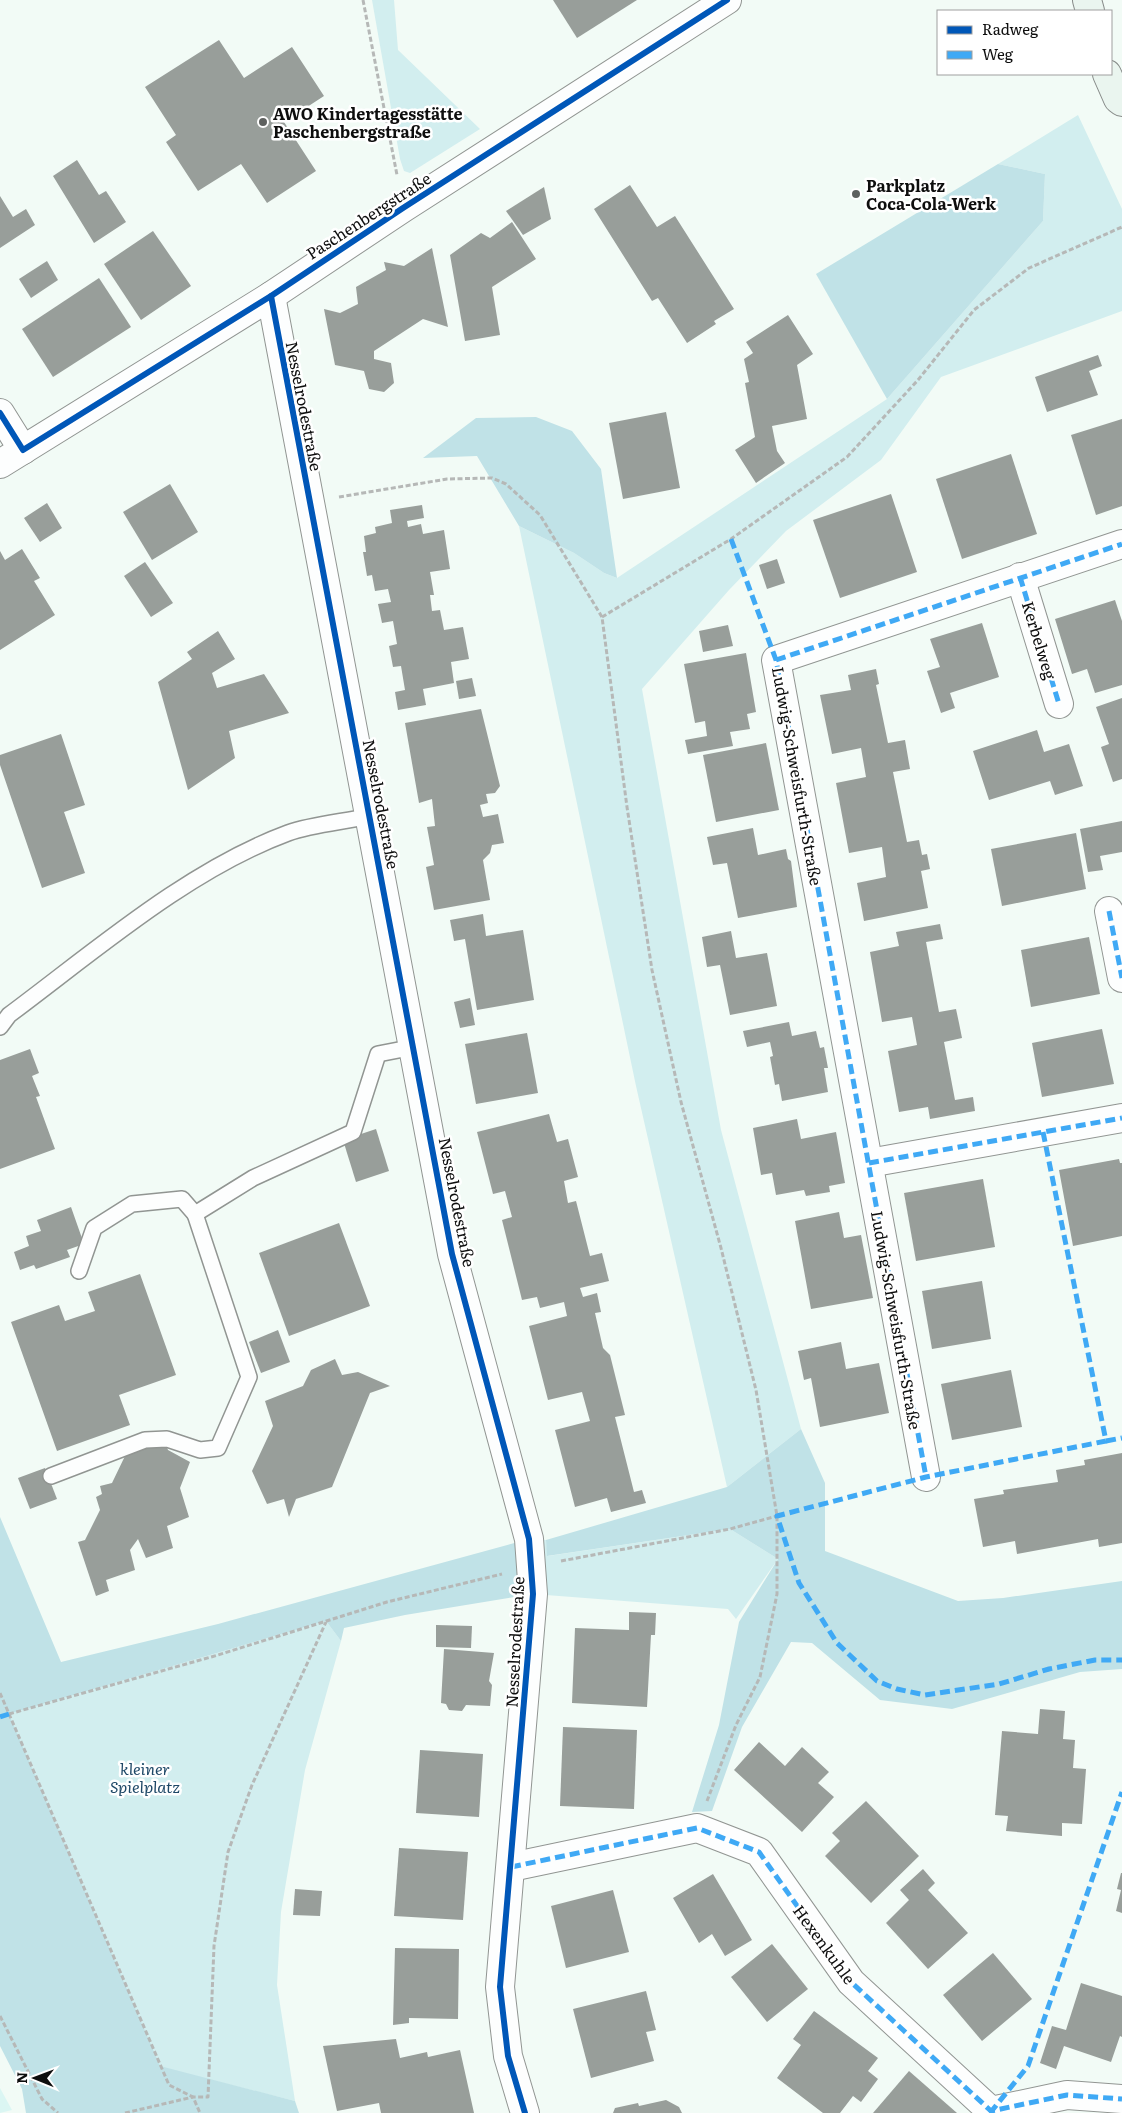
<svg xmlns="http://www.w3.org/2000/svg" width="1122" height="2113" font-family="Literata,serif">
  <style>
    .green { fill: #d2eeef }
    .forest { fill: #c0e2e7 }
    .pitch { fill: #dbf6f3 }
    .building { fill: #989e9a }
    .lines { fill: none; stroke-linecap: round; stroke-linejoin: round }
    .lane-casing { stroke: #919592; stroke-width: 18 }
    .street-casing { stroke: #919592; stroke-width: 30 }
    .secondary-casing { stroke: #878b89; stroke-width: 30 }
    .path { stroke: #b6b8b7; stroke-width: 3; stroke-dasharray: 5 2.5; stroke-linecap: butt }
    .lane { stroke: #fdfefe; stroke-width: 15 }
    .street { stroke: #fdfefe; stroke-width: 28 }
    .secondary { stroke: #eaf5ef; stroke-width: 28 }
    .quiet { stroke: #3fa9f5; stroke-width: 5; stroke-dasharray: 10 5; stroke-linecap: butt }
    .cycleway-casing { stroke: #fff; stroke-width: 9 }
    .cycleway { stroke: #0057b8; stroke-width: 6 }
    .poi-dot { fill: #5e615f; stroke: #fff; stroke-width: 2 }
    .labels { text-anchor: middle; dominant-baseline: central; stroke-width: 5; stroke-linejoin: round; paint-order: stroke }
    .poi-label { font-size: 16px; font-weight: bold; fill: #0e0e0e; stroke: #fff; text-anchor: start }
    .street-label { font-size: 16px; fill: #0e0e0e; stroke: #fff }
    .park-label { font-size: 16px; font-style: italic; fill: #1d4766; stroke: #fff }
  </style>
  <rect width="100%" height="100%" fill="#f2fbf6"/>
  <!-- green -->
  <g class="green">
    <path d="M 372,0 L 394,0 L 398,50 L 480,129 L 410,173 L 404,171 L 400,159 Z"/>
    <path d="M 1078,115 L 1122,209 L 1122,311 L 941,377 L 881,460 L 786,531 L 729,590 L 642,689 L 721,1130 L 801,1429 L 727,1487 L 636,1086 L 519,526 L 574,553 L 604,573 L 617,578 L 887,399 L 1043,221 L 1045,174 L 998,164 Z"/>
    <path d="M 730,1529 L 778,1559 L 736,1619 L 728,1609 L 533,1594 L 529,1539 L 546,1540 L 548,1556 Z"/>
    <path d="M 326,1621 L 341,1641 L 305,1770 L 281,1912 L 277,1985 L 295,2101 L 160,2067 L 9,1714 Z"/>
  </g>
  <!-- forest -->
  <g class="forest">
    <path d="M 998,164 L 1045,174 L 1043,221 L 887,399 L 816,274 Z"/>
    <path d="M 536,417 L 572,431 L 601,469 L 617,578 L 604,573 L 574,553 L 519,526 L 477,456 L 423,458 L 476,418 Z"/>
    <path d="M 801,1429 L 825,1483 L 825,1551 L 958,1601 L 1003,1598 L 1122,1581 L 1122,1669 L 1080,1672 L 952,1709 L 880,1700 L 812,1643 L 791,1642 L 742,1727 L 712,1811 L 692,1812 L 719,1725 L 739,1622 L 778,1559 L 730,1529 L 547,1556 L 546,1540 L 727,1487 Z"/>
    <path d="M 0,1517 L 61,1662 L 218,1624 L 529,1539 L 533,1594 L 405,1615 L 344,1628 L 341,1641 L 326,1621 L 9,1714 L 160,2066 L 295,2101 L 299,2113 L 26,2113 L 22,2089 L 0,2046 Z"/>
  </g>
  <!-- pitch -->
  <path class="pitch" d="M 0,2088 L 12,2110 L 0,2113 Z"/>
  <!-- building -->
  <g class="building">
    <path d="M 553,0 L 637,0 L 577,38 Z"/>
    <path d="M 219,40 L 244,78 L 292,47 L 324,96 L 284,122 L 316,171 L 267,203 L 241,164 L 198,191 L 166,142 L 176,135 L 145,87 Z"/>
    <path d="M 77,160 L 99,195 L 106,191 L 126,222 L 94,243 L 53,176 Z"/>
    <path d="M 630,185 L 657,227 L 675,216 L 734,309 L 714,321 L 716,324 L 687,343 L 658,298 L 652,301 L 594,209 Z"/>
    <path d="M 544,187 L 551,219 L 523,235 L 506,211 Z"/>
    <path d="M 0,196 L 13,217 L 26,209 L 35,225 L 0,248 Z"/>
    <path d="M 512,222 L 536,259 L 492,287 L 500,335 L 465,341 L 450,255 L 481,233 L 490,238 Z"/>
    <path d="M 153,231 L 191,286 L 141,320 L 104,264 Z"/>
    <path d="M 432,248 L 448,327 L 423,319 L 374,351 L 374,359 L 391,363 L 394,383 L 384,392 L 369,389 L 364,371 L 335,365 L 324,309 L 340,313 L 358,304 L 356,287 L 386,270 L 384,262 L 404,266 Z"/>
    <path d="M 47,261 L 58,280 L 31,298 L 19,279 Z"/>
    <path d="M 99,278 L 131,327 L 53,377 L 22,329 Z"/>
    <path d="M 788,315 L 813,354 L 797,365 L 807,419 L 772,426 L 777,451 L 785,463 L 756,483 L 735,450 L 755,437 L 745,383 L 749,382 L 744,359 L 753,353 L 746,342 Z"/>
    <path d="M 1098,355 L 1102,366 L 1089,371 L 1098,395 L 1047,412 L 1035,377 Z"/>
    <path d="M 666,412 L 680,488 L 623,499 L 609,423 Z"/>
    <path d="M 1122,419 L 1122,506 L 1096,515 L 1071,435 Z"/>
    <path d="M 1011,454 L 1037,534 L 962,559 L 936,479 Z"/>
    <path d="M 170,484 L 198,532 L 152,560 L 123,512 Z"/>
    <path d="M 891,494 L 917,572 L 840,598 L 813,520 Z"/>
    <path d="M 47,503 L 62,528 L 40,542 L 24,518 Z"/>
    <path d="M 422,505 L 424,518 L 407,521 L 408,527 L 421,524 L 423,534 L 444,530 L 450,569 L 430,572 L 434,595 L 430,595 L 432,611 L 440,610 L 444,630 L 463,627 L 469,659 L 451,662 L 454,683 L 423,689 L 426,705 L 398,710 L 395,692 L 405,690 L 401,666 L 393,667 L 389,646 L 397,644 L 393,621 L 382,623 L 378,604 L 391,602 L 388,589 L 375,591 L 372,575 L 367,576 L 363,552 L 366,552 L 364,536 L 376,533 L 375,527 L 392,523 L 390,510 Z"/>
    <path d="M 22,549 L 40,578 L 34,581 L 55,615 L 0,650 L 0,551 L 5,560 Z"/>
    <path d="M 777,559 L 785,583 L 767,589 L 759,565 Z"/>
    <path d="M 145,562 L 173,603 L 151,617 L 124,576 Z"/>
    <path d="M 1115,600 L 1122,621 L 1122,685 L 1095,693 L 1087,669 L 1072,674 L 1055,619 Z"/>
    <path d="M 982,623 L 999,677 L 950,693 L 955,708 L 941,713 L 927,671 L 940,667 L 930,639 Z"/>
    <path d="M 728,625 L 733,646 L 703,652 L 699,631 Z"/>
    <path d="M 218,631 L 235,659 L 212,673 L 217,688 L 264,674 L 289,713 L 229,731 L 235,758 L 188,790 L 158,682 L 192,659 L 187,652 Z"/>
    <path d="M 746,653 L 756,712 L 747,714 L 750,729 L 730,732 L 733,746 L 688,754 L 685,740 L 707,736 L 705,721 L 695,723 L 684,664 Z"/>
    <path d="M 876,669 L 879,684 L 876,685 L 888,743 L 905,740 L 910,769 L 893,772 L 907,842 L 919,840 L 922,855 L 927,854 L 930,869 L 921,871 L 928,908 L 864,921 L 857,883 L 886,877 L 882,847 L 849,853 L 836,783 L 866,777 L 861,748 L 832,754 L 820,695 L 851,690 L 848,675 Z"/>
    <path d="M 472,678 L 476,696 L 459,699 L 456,681 Z"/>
    <path d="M 1122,698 L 1122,779 L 1113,782 L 1101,747 L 1109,744 L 1096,707 Z"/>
    <path d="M 481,709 L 500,786 L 495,793 L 486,794 L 488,803 L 480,805 L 483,817 L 498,814 L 504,843 L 492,845 L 490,853 L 483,860 L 490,900 L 434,910 L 426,867 L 434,865 L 427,827 L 435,826 L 432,799 L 419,803 L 405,723 Z"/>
    <path d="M 1037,730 L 1044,752 L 1069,744 L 1083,786 L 1055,795 L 1050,781 L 989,800 L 973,751 Z"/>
    <path d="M 61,734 L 85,805 L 64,812 L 85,873 L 42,888 L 0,765 L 0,755 Z"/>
    <path d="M 766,743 L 779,810 L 716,822 L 703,755 Z"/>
    <path d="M 1122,821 L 1122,852 L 1100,856 L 1103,870 L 1088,872 L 1080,829 Z"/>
    <path d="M 753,828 L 758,855 L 786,849 L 788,859 L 791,861 L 797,907 L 738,918 L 727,863 L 713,865 L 707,837 Z"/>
    <path d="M 1076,833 L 1086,889 L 1002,906 L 991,849 Z"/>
    <path d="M 483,914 L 486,936 L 523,930 L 534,1000 L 477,1010 L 465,939 L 454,941 L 450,920 Z"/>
    <path d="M 940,924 L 943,939 L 926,942 L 939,1012 L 956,1009 L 959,1023 L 962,1038 L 944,1042 L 955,1100 L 973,1097 L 975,1111 L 930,1119 L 928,1107 L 899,1112 L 888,1051 L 917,1045 L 912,1017 L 882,1022 L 870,952 L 899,946 L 896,932 Z"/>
    <path d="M 731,931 L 736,958 L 767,953 L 777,1006 L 730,1015 L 720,965 L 707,967 L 702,937 Z"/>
    <path d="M 1089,937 L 1100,994 L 1031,1007 L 1021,950 Z"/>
    <path d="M 470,998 L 475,1025 L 460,1028 L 454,1002 Z"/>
    <path d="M 789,1022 L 792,1036 L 816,1031 L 820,1048 L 824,1047 L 828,1068 L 824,1068 L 828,1092 L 782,1101 L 779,1084 L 775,1085 L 770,1057 L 773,1056 L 770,1042 L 747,1047 L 743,1031 Z"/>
    <path d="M 1102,1029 L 1114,1084 L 1042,1097 L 1032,1043 Z"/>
    <path d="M 527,1033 L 538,1093 L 476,1104 L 465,1044 Z"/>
    <path d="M 30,1049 L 39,1073 L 32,1076 L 40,1096 L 36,1097 L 55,1149 L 0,1169 L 0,1060 Z"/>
    <path d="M 549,1114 L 557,1142 L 568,1139 L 578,1177 L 564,1181 L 568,1203 L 576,1201 L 590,1256 L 602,1253 L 609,1281 L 580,1288 L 583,1297 L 597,1293 L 601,1312 L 595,1313 L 603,1348 L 610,1355 L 625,1415 L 615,1417 L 634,1492 L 642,1490 L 646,1503 L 611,1512 L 607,1498 L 575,1507 L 555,1430 L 590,1421 L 582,1392 L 548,1400 L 529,1326 L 567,1316 L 564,1302 L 540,1308 L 537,1297 L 522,1300 L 502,1220 L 512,1217 L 505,1191 L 493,1194 L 477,1132 Z"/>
    <path d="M 797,1119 L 801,1139 L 836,1132 L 845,1183 L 829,1186 L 830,1192 L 806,1196 L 804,1190 L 776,1195 L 772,1173 L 761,1175 L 753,1128 Z"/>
    <path d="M 376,1129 L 389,1171 L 356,1182 L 343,1140 Z"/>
    <path d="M 1119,1159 L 1120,1163 L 1122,1163 L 1122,1236 L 1073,1246 L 1059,1170 Z"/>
    <path d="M 983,1179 L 995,1247 L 916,1261 L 904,1193 Z"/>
    <path d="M 71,1207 L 84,1244 L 67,1250 L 70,1257 L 36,1269 L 34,1265 L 20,1270 L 14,1252 L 29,1246 L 26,1236 L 41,1231 L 37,1220 Z"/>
    <path d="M 839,1212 L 844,1238 L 861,1235 L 873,1298 L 811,1309 L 795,1221 Z"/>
    <path d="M 339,1223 L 370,1306 L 289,1336 L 259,1253 Z"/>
    <path d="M 140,1274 L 176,1375 L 119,1395 L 130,1425 L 57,1451 L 11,1322 L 59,1305 L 65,1321 L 95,1311 L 88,1292 Z"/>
    <path d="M 982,1281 L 991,1339 L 932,1349 L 922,1291 Z"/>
    <path d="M 278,1330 L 290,1362 L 261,1373 L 249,1342 Z"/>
    <path d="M 841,1342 L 846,1369 L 879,1363 L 889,1413 L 820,1427 L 811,1378 L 804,1380 L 798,1351 Z"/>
    <path d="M 335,1359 L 342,1375 L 358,1372 L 390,1386 L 370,1393 L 332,1487 L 296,1499 L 289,1517 L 284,1499 L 267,1504 L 252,1471 L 273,1426 L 265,1401 L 303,1386 L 311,1370 Z"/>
    <path d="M 1011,1370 L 1022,1427 L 952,1440 L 941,1384 Z"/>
    <path d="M 165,1442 L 168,1450 L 190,1462 L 180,1488 L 189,1517 L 167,1526 L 173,1548 L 146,1558 L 138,1539 L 130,1550 L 135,1570 L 106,1580 L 109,1591 L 96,1596 L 78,1542 L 85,1540 L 100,1510 L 96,1497 L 102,1494 L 100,1486 L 112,1483 L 125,1456 Z"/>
    <path d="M 1122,1453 L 1122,1543 L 1099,1547 L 1098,1539 L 1017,1554 L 1015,1541 L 983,1547 L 974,1499 L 1004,1494 L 1003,1490 L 1058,1482 L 1056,1470 L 1085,1465 L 1084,1460 Z"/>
    <path d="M 45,1468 L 57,1499 L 30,1509 L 18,1478 Z"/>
    <path d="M 629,1612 L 656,1613 L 655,1635 L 651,1635 L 647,1707 L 572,1703 L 575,1628 L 629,1630 Z"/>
    <path d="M 436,1625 L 472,1626 L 471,1648 L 436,1647 Z"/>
    <path d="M 444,1649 L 494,1653 L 489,1681 L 492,1685 L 490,1706 L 466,1705 L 462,1711 L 449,1710 L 446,1704 L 441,1703 Z"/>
    <path d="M 1040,1709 L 1065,1711 L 1063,1739 L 1075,1740 L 1073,1768 L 1086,1769 L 1082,1824 L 1062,1823 L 1062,1836 L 1006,1831 L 1008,1816 L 995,1815 L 1002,1731 L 1038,1734 Z"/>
    <path d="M 563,1727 L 637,1730 L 634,1809 L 560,1806 Z"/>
    <path d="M 759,1742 L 785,1766 L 802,1747 L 829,1772 L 818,1783 L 834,1797 L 802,1832 L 734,1770 Z"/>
    <path d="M 420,1750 L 483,1754 L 479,1817 L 416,1813 Z"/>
    <path d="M 866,1801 L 919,1856 L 871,1903 L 825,1856 L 840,1841 L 832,1833 Z"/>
    <path d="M 399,1848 L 468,1852 L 463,1920 L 394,1916 Z"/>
    <path d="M 923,1869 L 935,1883 L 928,1890 L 968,1933 L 928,1969 L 886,1923 L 909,1900 L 900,1890 Z"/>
    <path d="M 1121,1873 L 1122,1873 L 1122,1913 L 1116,1911 L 1121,1890 L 1117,1889 Z"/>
    <path d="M 713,1874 L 752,1940 L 725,1956 L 712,1934 L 699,1943 L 673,1898 Z"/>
    <path d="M 295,1889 L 322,1891 L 320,1916 L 293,1915 Z"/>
    <path d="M 613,1890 L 629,1952 L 566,1968 L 551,1906 Z"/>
    <path d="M 772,1944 L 808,1989 L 767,2022 L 731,1977 Z"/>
    <path d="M 395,1948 L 459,1949 L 458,2019 L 409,2018 L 409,2023 L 393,2025 Z"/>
    <path d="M 993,1953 L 1032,1999 L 982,2041 L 943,1995 Z"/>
    <path d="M 1081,1983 L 1122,1996 L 1122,2037 L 1120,2036 L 1111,2062 L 1064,2046 L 1056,2069 L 1040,2063 L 1052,2026 L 1066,2030 Z"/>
    <path d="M 646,1991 L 656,2030 L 646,2032 L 654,2061 L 591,2078 L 573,2009 Z"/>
    <path d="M 814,2011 L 878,2058 L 868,2071 L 878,2079 L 861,2102 L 853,2096 L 840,2113 L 823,2113 L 777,2078 L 801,2045 L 793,2039 Z"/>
    <path d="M 396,2039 L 400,2058 L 427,2052 L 428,2057 L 460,2050 L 474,2113 L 381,2113 L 379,2103 L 337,2111 L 323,2046 Z"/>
    <path d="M 909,2071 L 957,2113 L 873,2113 Z"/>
    <path d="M 666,2100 L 679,2107 L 682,2113 L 613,2113 L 615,2108 L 638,2103 L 639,2106 Z"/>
  </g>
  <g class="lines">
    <defs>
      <g id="lane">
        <path d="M 0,1027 L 9,1015 C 95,951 188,870 288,833 C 313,824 344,822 370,816"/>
        <path d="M 79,1271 L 94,1228 L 132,1204 L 182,1199 L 195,1214"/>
        <path d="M 51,1476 L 145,1440 L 167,1439 L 200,1450 L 218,1448 L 249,1377 L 195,1214 L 253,1178 L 353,1132 L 378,1054 L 414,1047"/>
      </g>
      <g id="street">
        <path d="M 271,296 L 452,1254 L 529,1539 L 533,1594 L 500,1987 L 508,2056 L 525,2113"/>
        <path d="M 0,413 L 23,450"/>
        <path d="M 0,464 L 271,296 L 403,208 L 727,0"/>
        <path d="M 1020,577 L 1059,704"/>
        <path d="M 1109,911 L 1122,978"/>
        <path d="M 869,1163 L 1122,1118"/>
        <path d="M 926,1477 L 776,660 L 1122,544"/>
        <path d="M 511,1867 L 697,1828 L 759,1852 L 851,1982 L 991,2111 L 1067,2095 L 1122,2099"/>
      </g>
      <g id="secondary">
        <path d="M 1087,0 L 1090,11"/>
        <path d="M 1107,74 L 1118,99 L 1122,102"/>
      </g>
    </defs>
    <!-- lane casing -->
    <use href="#lane" class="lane-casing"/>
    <!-- street casing -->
    <use href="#street" class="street-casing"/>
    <!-- secondary casing -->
    <use href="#secondary" class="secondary-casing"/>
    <!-- path -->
    <g class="path">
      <path d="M 363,0 L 397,175"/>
      <path d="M 339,497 L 447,479 L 492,478 L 506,484 L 540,515 L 602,617 L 627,807 L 652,970 L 681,1102 L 721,1248 L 756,1390 L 777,1516 L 777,1594 L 760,1677 L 736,1725 L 707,1801"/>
      <path d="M 602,617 L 731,539 L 847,457 L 918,380 L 974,310 L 1029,268 L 1122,227"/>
      <path d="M 561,1561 L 730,1529 L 777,1516"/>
      <path d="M 0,1693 L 169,2085 L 193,2097 L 200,2113"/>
      <path d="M 9,1714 L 218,1655 L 387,1602 L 502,1574"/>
      <path d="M 0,2016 L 42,2099 L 58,2113"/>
      <path d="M 125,2113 L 193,2097 L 208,2097 L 214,1946 L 228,1852 L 252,1785 L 326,1622"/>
    </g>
    <!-- lane -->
    <use href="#lane" class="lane"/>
    <!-- street -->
    <use href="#street" class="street"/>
    <!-- secondary -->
    <use href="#secondary" class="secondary"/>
    <!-- quiet -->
    <g class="quiet">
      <path d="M 731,539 L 776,660 L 926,1477"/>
      <path d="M 1020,577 L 1059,704"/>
      <path d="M 776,660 L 1122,544"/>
      <path d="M 1109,911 L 1122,978"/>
      <path d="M 1043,1132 L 1106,1441 L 926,1477 L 777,1516 L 799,1583 L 837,1643 L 877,1681 L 897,1689 L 925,1695 L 999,1684 L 1049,1669 L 1095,1660 L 1122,1660"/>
      <path d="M 869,1163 L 1122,1118"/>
      <path d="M 1106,1441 L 1122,1438"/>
      <path d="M 0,1717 L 9,1714"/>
      <path d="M 511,1867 L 697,1828 L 759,1852 L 851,1982 L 991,2111 L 1067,2095 L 1122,2099"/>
      <path d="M 990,2113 L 1028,2066 L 1122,1792"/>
    </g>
    <defs>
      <g id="cycleway">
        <path d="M 271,296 L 452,1254 L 529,1539 L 533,1594 L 500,1987 L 508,2056 L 525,2113"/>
        <path d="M 0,413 L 23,450 L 271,296 L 403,208 L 727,0"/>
      </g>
    </defs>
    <!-- cycleway casing -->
    <use href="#cycleway" class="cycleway-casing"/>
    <!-- cycleway -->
    <use href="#cycleway" class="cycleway"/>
  </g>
  <!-- markers -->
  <g class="poi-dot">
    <circle cx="263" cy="122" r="5"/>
    <circle cx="856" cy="194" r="5"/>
  </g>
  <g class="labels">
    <!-- poi labels -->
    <g class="poi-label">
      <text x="273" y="113">AWO Kindertagesstätte<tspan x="273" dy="18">Paschenbergstraße</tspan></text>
      <text x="866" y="185">Parkplatz<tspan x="866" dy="18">Coca-Cola-Werk</tspan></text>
    </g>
    <!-- street labels -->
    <g class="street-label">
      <text transform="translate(368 215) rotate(-33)">Paschenbergstraße</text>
      <text transform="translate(305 406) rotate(79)">Nesselrodestraße</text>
      <text transform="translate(1040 640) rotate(73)">Kerbelweg</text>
      <text transform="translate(798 776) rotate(80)">Ludwig-Schweisfurth-Straße</text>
      <text transform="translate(382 804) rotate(79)">Nesselrodestraße</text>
      <text transform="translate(458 1202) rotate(79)">Nesselrodestraße</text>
      <text transform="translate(897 1320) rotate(80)">Ludwig-Schweisfurth-Straße</text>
      <text transform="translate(514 1642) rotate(-87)">Nesselrodestraße</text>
      <text transform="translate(825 1944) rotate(54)">Hexenkuhle</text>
    </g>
    <!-- park labels -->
    <g class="park-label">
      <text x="145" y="1768">kleiner<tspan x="145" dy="18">Spielplatz</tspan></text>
    </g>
  </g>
  <!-- legend -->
  <rect x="937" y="10" width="175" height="65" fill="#ffffff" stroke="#9f9f9f"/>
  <rect x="947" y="26" width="25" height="8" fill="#0057b8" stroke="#9f9f9f"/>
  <text x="982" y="35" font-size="15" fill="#0e0e0e">Radweg</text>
  <rect x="947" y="51" width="25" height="8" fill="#3fa9f5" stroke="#9f9f9f"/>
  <text x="982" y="60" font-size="15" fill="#0e0e0e">Weg</text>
  <!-- north arrow -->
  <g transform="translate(35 2078) rotate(271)" stroke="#ffffff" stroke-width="4" paint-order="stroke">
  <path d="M0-4L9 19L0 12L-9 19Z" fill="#0e0e0e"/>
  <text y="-8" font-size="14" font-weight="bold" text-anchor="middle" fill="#0e0e0e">N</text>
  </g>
</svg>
